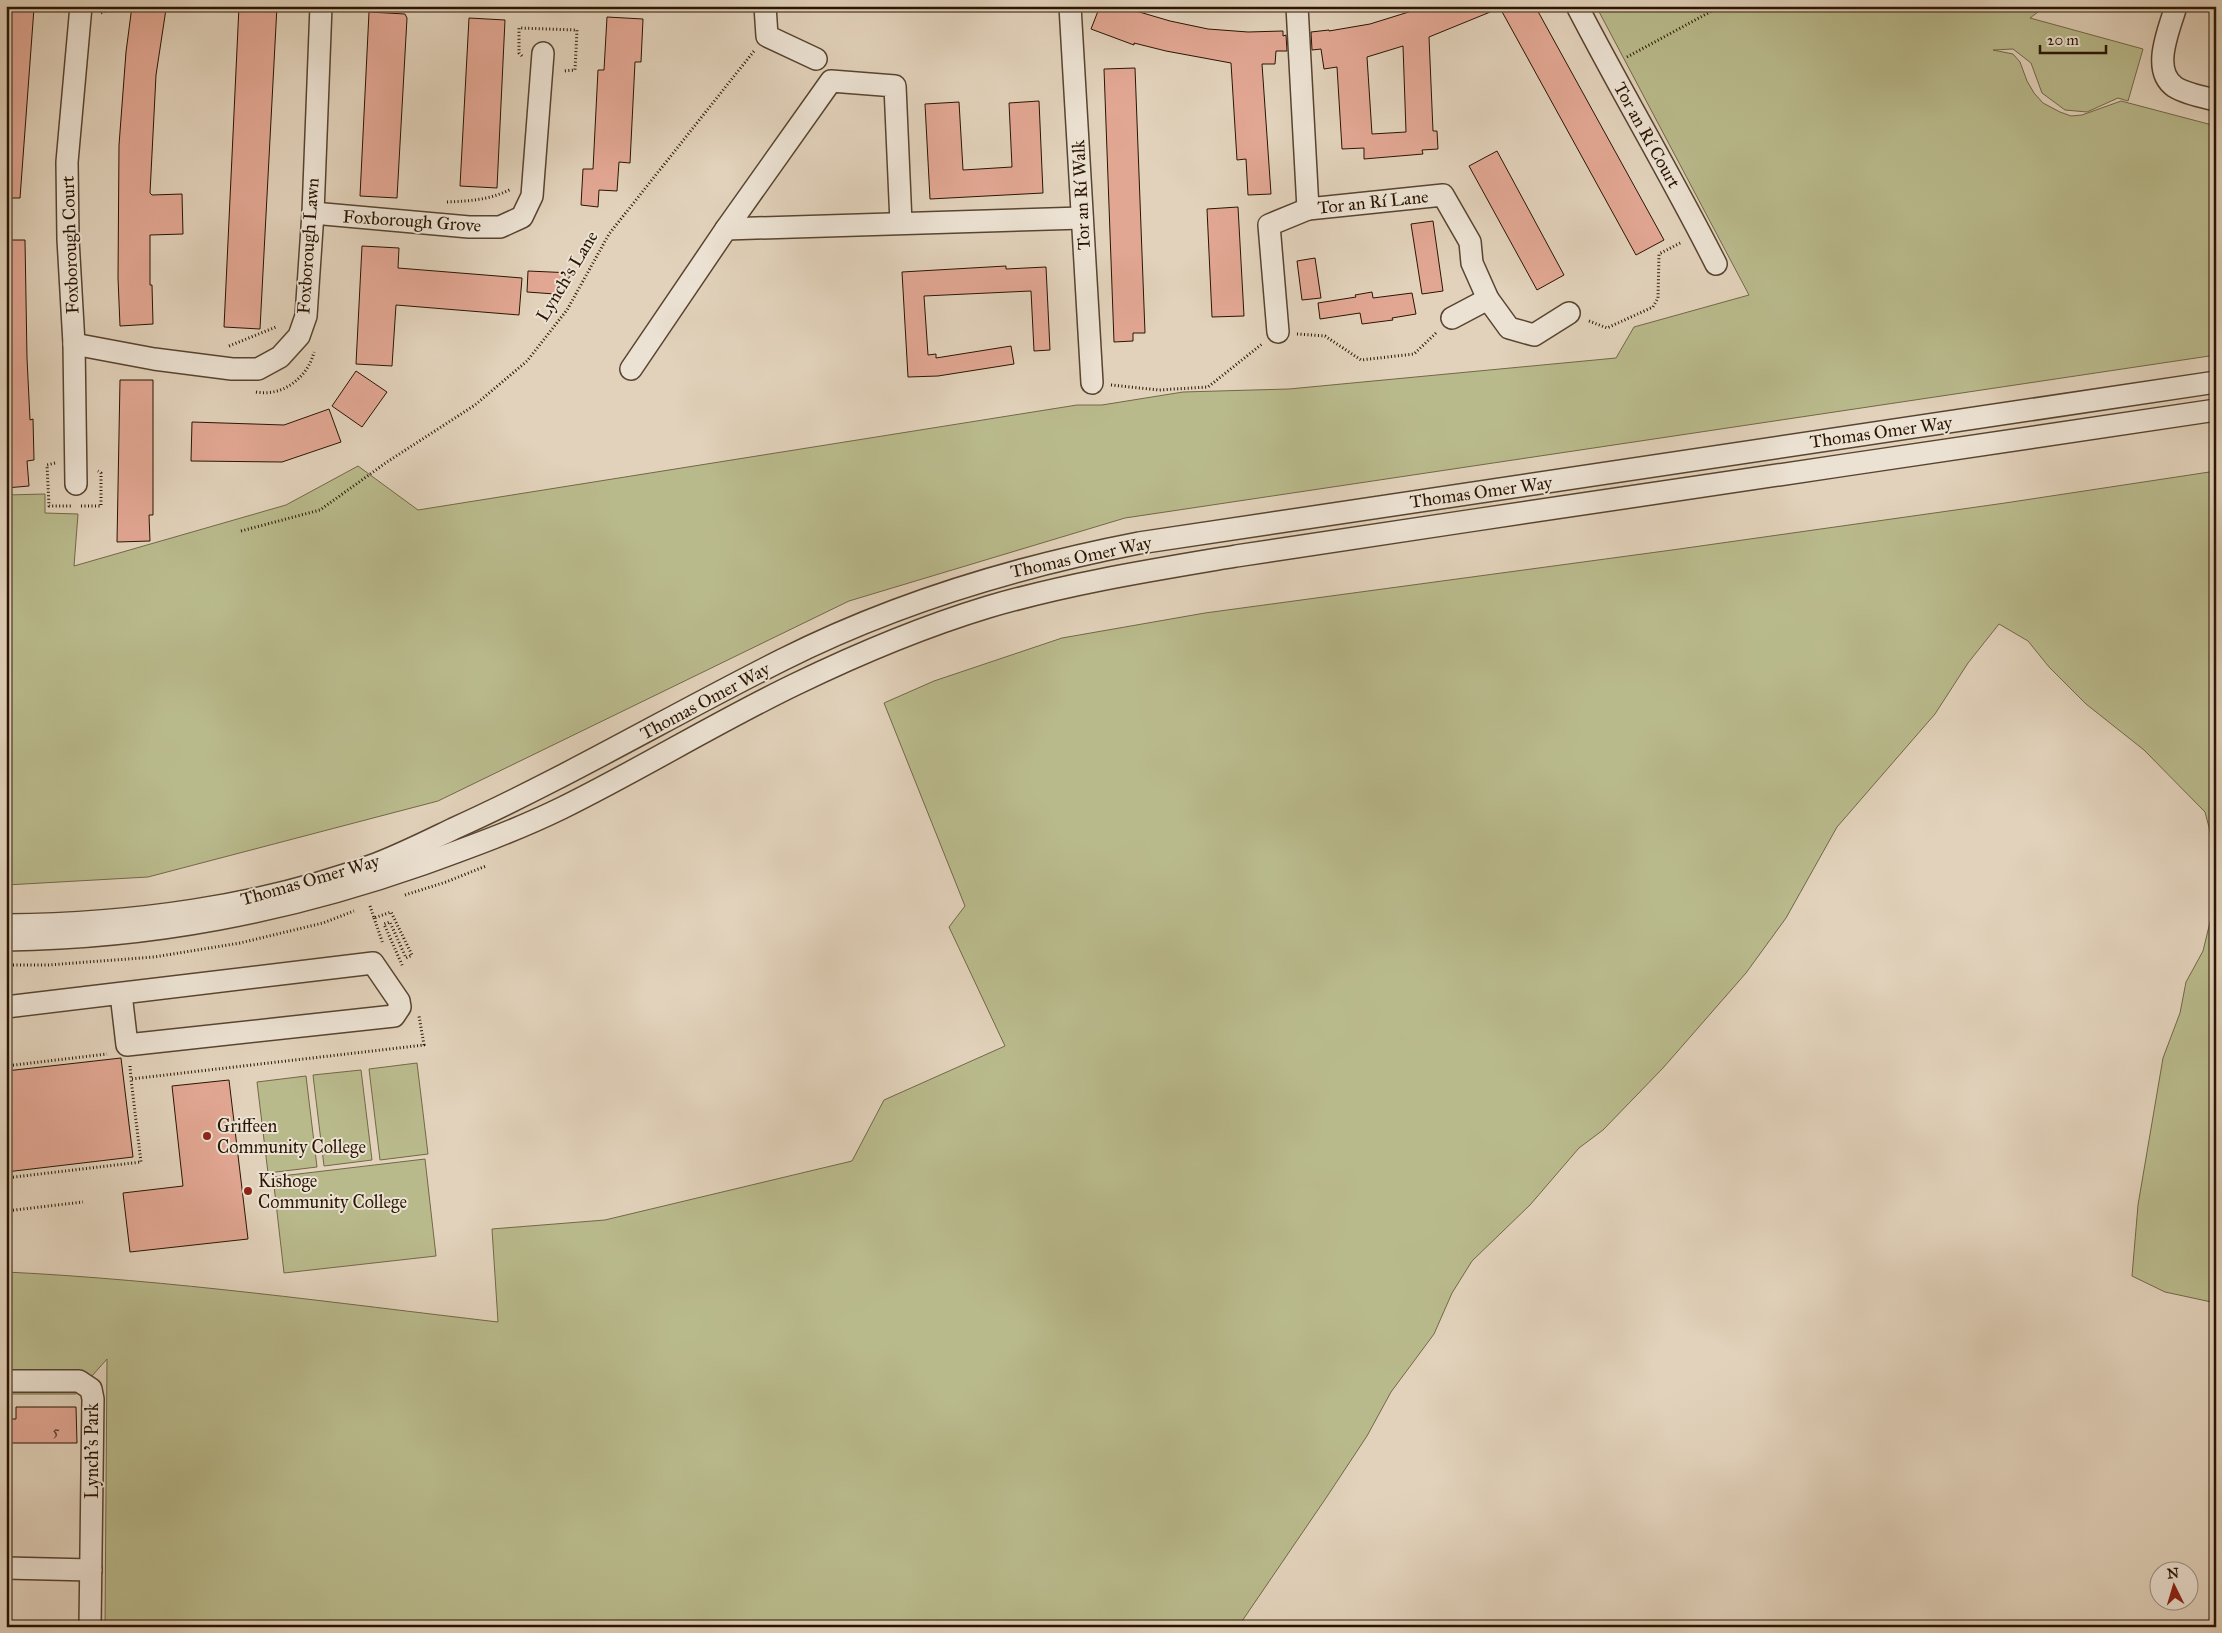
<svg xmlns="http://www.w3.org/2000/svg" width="2222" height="1633" font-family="'IM FELL Great Primer',serif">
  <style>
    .green { fill: #b9ba8c; stroke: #726847 }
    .building { fill: #e2a793; stroke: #2a1502; fill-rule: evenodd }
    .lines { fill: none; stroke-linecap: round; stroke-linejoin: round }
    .minor-casing { stroke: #584430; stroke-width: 24 }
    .path { stroke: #2a1502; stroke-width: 3; stroke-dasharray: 1 2.5; stroke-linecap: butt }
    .minor { stroke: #ece2d3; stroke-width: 21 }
    .poi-dot { fill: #8f2418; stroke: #ece2d3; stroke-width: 2 }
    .labels { text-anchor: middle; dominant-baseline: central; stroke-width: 4; stroke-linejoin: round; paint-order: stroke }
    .number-label { font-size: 15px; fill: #583a26 }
    .street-label { font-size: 18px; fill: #2a1502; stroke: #ece2d3 }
    .poi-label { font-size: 18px; fill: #2a1502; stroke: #ece2d3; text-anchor: start }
  </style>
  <rect width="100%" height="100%" fill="#e2d2bb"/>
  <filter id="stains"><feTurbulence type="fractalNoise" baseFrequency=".004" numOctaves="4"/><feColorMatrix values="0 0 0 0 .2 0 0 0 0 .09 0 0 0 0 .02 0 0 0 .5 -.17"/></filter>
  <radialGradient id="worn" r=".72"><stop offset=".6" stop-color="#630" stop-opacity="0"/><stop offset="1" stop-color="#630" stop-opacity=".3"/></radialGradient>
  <!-- green -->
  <g class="green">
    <path d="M 1596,6 L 2046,6 L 2030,18 L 2143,49 L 2128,101 L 2118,98 L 2087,112 L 2065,110 L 2042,93 L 2031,63 L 2013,49 L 1993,50 L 2013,54 L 2020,62 L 2027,81 L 2034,93 L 2043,103 L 2060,112 L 2071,116 L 2082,115 L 2121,101 L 2216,126 L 2216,355 L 1125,518 L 849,601 L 438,801 L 148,877 L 6,885 L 6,495 L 45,494 L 45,513 L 78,514 L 74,566 L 286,505 L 358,466 L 418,510 L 1077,405 L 1102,405 L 1183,392 L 1289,389 L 1616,358 L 1634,327 L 1749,295 Z"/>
    <path d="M 2216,471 L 2216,1303 L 2165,1292 L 2132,1276 L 2138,1205 L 2163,1058 L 2180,1013 L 2186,982 L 2203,951 L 2211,918 L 2213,861 L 2210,831 L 2205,812 L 2144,750 L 2086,704 L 2049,667 L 2028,641 L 1999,624 L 1968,663 L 1935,714 L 1837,827 L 1786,918 L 1746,973 L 1663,1068 L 1603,1130 L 1579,1148 L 1530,1205 L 1472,1261 L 1452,1293 L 1434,1334 L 1391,1392 L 1367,1436 L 1326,1498 L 1238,1627 L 105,1627 L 107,1359 L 76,1394 L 6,1394 L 6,1272 C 171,1280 335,1303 498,1322 L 492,1229 L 605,1220 L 852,1161 L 884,1100 L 1005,1046 L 949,927 L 965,906 L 884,703 L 934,681 L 1062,638 L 1205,613 L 1672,550 L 2005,503 Z"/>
    <path d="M 417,1063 L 428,1154 L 380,1160 L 369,1069 Z"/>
    <path d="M 361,1070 L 372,1160 L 324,1166 L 313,1075 Z"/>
    <path d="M 306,1076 L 317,1167 L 268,1173 L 257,1082 Z"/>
    <path d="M 425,1159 L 436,1256 L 284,1273 L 273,1177 Z"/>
  </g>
  <!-- building -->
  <g class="building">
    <path d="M 6,6 L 34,8 L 20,198 L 6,198 Z"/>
    <path d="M 132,6 L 166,9 L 156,75 L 150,193 L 152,195 L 182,194 L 183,234 L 150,235 L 150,285 L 152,285 L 153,324 L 120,326 L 118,278 L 119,145 L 126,52 Z"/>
    <path d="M 239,6 L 277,6 L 260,329 L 224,327 Z"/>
    <path d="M 1100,6 L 1119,6 L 1170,21 L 1208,29 L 1248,32 L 1283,31 L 1283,36 L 1286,35 L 1287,51 L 1276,51 L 1275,64 L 1262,64 L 1271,194 L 1248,195 L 1246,159 L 1237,160 L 1231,63 L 1166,51 L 1134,43 L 1134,45 L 1091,29 Z"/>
    <path d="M 1428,6 L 1535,6 L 1664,240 L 1636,255 L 1500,8 L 1429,37 L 1433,131 L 1437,131 L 1438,149 L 1422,150 L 1423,154 L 1364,159 L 1364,148 L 1342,149 L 1337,67 L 1324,69 L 1321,49 L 1312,50 L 1311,32 L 1329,30 L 1329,31 L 1370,24 ZM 1403,46 L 1406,132 L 1372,134 L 1367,57 Z"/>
    <path d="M 369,12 L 405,14 L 407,18 L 397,198 L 360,196 Z"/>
    <path d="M 607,17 L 643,19 L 641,62 L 635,62 L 630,163 L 619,162 L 617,191 L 599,190 L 598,207 L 581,205 L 583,169 L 593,169 L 598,70 L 604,70 Z"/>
    <path d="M 469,18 L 505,20 L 497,188 L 460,186 Z"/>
    <path d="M 1135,68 L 1145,333 L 1133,333 L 1133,341 L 1114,342 L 1104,69 Z"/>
    <path d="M 1039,101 L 1043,193 L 930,199 L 925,104 L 959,102 L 963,170 L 1012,167 L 1009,103 Z"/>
    <path d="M 1497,151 L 1564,275 L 1537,290 L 1469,166 Z"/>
    <path d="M 1238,207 L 1244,316 L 1212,317 L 1207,209 Z"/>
    <path d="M 1433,221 L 1443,291 L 1422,294 L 1411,224 Z"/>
    <path d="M 6,240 L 25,240 L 27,358 L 30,420 L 33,419 L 34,460 L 27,461 L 29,486 L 6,488 Z"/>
    <path d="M 362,246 L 399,248 L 398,268 L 522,278 L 519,315 L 396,305 L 392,366 L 356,364 Z"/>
    <path d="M 1315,258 L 1321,298 L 1302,300 L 1297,261 Z"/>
    <path d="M 1006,266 L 1006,269 L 1046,267 L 1050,350 L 1034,351 L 1031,291 L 924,296 L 928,355 L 936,354 L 936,358 L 1011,346 L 1014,364 L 938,376 L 908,377 L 902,272 Z"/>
    <path d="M 528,271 L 573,273 L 555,294 L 527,292 Z"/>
    <path d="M 1372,292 L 1373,298 L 1412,293 L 1416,314 L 1392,318 L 1393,320 L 1362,324 L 1360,313 L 1320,319 L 1318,303 L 1356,297 L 1355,295 Z"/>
    <path d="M 356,371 L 387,392 L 362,427 L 332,406 Z"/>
    <path d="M 120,380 L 153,380 L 153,515 L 149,515 L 150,541 L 117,542 Z"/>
    <path d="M 329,409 L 341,442 L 282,462 L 191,461 L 192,422 L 284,425 Z"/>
    <path d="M 121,1058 L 133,1157 L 6,1172 L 6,1071 Z"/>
    <path d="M 229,1080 L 248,1239 L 130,1252 L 123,1193 L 183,1186 L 172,1086 Z"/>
    <path d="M 16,1407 L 76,1407 L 77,1443 L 6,1443 L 6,1419 L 16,1419 Z"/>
  </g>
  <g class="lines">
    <defs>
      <g id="minor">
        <path d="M 765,6 L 767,36 L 816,59"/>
        <path d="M 1070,6 L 1092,383"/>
        <path d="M 1297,6 L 1308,209 L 1443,195 L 1470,242 L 1472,263 L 1488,299 L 1509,328 L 1534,335 L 1569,313"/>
        <path d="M 1577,6 C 1622,93 1672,177 1716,264"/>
        <path d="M 2176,6 C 2170,28 2150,70 2175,87 C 2186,94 2203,97 2216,100"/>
        <path d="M 313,213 L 469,227 L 500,227 L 522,217 L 532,196 L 543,53"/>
        <path d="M 726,229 L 1082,218"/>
        <path d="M 1452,318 L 1488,299"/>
        <path d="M 1278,332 L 1269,225 L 1308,209"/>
        <path d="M 74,344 L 154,359 L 232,369 L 258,369 L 280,357 L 299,336 L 306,316 L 313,213 L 321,6"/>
        <path d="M 631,369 L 726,229 L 831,81 L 895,86 L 901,223"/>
        <path d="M 76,484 L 74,344 L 68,239 L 67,162 L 81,6"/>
        <path d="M 6,925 C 128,924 261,907 376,864 C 402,854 428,841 453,829 C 566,778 672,715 782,660 C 895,603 1015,567 1139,543 L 2216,382"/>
        <path d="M 6,940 C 152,938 286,912 423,864 C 470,847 517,830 562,808 C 641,769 717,722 796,684 C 858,654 922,627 988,607 C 1070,583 1153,570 1236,556 C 1316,544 1396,532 1475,520 C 1722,483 1969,447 2216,410"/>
        <path d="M 6,1007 L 373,963 L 399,1001 L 400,1007 L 394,1016 L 127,1045 L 121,994"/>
        <path d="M 6,1381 L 79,1381 L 91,1389 L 93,1399 L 90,1627"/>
        <path d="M 6,1568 L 91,1570"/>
      </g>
    </defs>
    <!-- minor casing -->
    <use href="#minor" class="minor-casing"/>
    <!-- path -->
    <g class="path">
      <path d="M 471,6 L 668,10 L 706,6"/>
      <path d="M 101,13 L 107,10 L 107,6"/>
      <path d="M 522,56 L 519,53 L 519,28 L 577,30 L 575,70 L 564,71"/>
      <path d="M 1627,57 L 1721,6"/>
      <path d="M 447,202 C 470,201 490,200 511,189"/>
      <path d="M 1589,321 L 1607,328 L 1653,307 L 1658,298 L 1659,254 L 1682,242"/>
      <path d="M 1297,334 L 1325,336 L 1361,360 L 1414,354 L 1437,332"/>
      <path d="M 229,346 L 276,327"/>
      <path d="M 1111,385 L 1159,390 L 1208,387 L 1262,344"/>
      <path d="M 256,392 C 283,397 308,377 314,352"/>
      <path d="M 55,463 L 47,465 L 49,506 L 72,506"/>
      <path d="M 81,506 L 101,506 L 101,473 L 98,471"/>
      <path d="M 241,531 L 320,510 L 387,462 L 475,405 L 527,361 L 567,310 L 609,234 L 754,51"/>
      <path d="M 405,895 L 446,882 L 486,866"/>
      <path d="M 370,906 L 374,918 L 391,912 L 412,955 L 406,958 L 390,922 L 384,924 L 403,967"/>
      <path d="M 374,918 L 383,944"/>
      <path d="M 6,965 L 48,965 L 154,957 L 240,943 L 323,923 L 354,911"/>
      <path d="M 6,1066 L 107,1054"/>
      <path d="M 130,1066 L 131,1079 L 424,1045 L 419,1016"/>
      <path d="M 6,1178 L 141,1162 L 131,1079"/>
      <path d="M 6,1211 L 83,1202"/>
    </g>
    <!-- minor -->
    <use href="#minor" class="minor"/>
  </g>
  <!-- markers -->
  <g class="poi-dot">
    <circle cx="207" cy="1136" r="5"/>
    <circle cx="248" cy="1191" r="5"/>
  </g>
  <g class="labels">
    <!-- number labels -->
    <g class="number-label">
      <text x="56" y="1431">5</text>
    </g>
    <!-- street labels -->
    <g class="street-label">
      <text transform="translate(1647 135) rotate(61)">Tor an Rí Court</text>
      <text transform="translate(1081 195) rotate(-93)">Tor an Rí Walk</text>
      <text transform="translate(1373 202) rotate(-6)">Tor an Rí Lane</text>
      <text transform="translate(412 221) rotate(4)">Foxborough Grove</text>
      <text transform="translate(70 245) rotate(-92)">Foxborough Court</text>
      <text transform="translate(308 246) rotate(-86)">Foxborough Lawn</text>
      <text transform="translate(567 276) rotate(-59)">Lynch's Lane</text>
      <text transform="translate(1881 432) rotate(-8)">Thomas Omer Way</text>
      <text transform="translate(1481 492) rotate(-8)">Thomas Omer Way</text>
      <text transform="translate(1081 557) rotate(-12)">Thomas Omer Way</text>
      <text transform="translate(705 701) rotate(-28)">Thomas Omer Way</text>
      <text transform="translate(310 880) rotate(-16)">Thomas Omer Way</text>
      <text transform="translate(92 1451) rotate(-90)">Lynch's Park</text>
    </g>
    <!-- poi labels -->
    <g class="poi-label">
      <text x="217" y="1126">Griffeen<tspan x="217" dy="21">Community College</tspan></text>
      <text x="258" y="1181">Kishoge<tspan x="258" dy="21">Community College</tspan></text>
    </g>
  </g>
  <!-- margin -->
  <rect width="2222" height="1633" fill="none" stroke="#e2d2bb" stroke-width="25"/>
  <rect x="8" y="8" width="2207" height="1618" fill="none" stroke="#2a1502" stroke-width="2.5"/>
  <rect x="12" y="12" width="2197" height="1608" fill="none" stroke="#2a1502"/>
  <!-- north arrow -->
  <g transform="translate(2174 1586) rotate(355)"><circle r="24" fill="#ece2d3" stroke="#9e907f"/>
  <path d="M0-4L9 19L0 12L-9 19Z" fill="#8f2418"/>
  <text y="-8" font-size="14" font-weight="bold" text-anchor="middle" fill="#2a1502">N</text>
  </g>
  <!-- scale -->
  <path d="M2040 45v8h66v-8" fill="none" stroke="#2a1502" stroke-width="2.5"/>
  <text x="2047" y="45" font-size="15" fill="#2a1502" stroke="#ece2d3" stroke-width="4" paint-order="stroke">20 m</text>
  <rect width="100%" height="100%" filter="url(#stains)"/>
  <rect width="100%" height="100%" fill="url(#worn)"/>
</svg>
